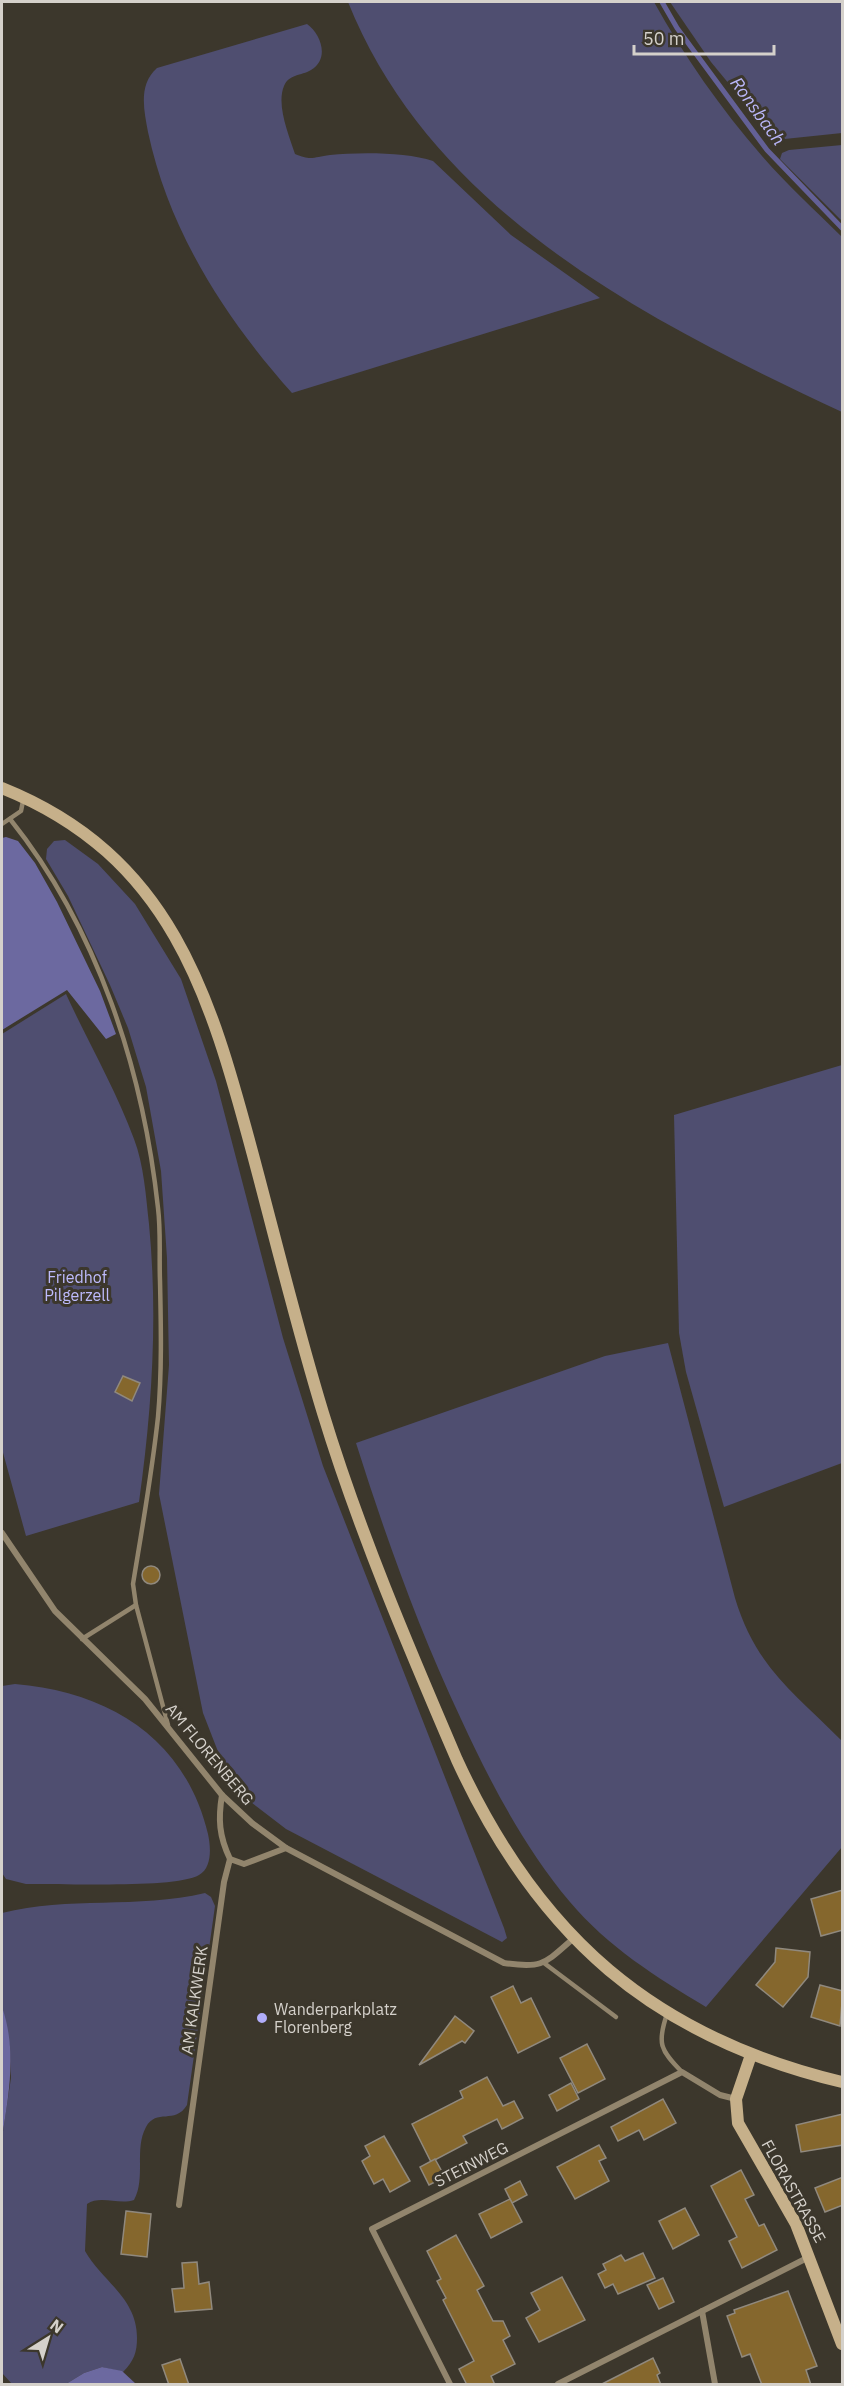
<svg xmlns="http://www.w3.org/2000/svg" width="844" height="2386" font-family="'IBM Plex Sans',sans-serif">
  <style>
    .green { fill: #4f4e70 }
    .forest { fill: #6c69a0 }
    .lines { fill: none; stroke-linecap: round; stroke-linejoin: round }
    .stream { stroke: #636096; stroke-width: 5 }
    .building { fill: #85672d; stroke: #90897e; stroke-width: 1.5 }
    .lane { stroke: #92856d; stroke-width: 4.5 }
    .street { stroke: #92856d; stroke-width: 6 }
    .secondary { stroke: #c6b08a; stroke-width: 12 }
    .poi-dot { fill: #b1adfa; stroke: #3c372c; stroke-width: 2 }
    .labels { text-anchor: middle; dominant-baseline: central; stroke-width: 6; stroke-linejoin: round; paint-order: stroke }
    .park-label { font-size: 16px; fill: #bebbfd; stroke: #3c372c }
    .street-label { font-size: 16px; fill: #d5d1cb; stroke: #3c372c }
    .poi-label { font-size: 16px; fill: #d5d1cb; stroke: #3c372c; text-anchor: start }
    .water-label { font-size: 18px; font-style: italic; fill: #bab7f9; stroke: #3c372c }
  </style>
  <rect width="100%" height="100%" fill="#3c372c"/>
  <!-- green -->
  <g class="green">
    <path d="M 348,2 L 654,2 C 684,56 721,109 762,156 C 787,185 815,210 842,237 L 842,412 C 648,321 433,213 348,2 Z"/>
    <path d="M 670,2 L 842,2 L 842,133 L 775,140 L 711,62 Z"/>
    <path d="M 307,24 C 321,34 330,59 311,70 C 301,76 289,74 284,86 C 276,105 289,135 295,154 C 311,161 314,157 330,155 C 359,152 407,152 433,161 L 511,235 L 600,298 L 292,393 C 225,318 169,231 148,132 C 144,110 138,85 157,68 Z"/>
    <path d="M 842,145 L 842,221 L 780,159 L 782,153 L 789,150 Z"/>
    <path d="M 65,840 L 98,864 L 135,904 L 181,979 L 216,1081 L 283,1338 L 323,1466 L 504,1928 L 507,1938 L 502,1942 L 286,1829 L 243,1796 L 230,1779 L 217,1749 L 203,1713 L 159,1494 L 169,1365 L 167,1258 L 161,1171 L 146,1087 L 128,1028 L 110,985 L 68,896 L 46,859 L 47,849 L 54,841 Z"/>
    <path d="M 66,994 C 88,1042 116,1090 134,1139 C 144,1165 146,1197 149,1224 C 158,1318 152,1409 139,1502 L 26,1536 L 2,1449 L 2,1034 Z"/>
    <path d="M 842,1065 L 842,1463 L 724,1507 L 686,1372 L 679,1333 L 674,1115 Z"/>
    <path d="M 668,1343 L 735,1598 C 756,1668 794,1692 842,1741 L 842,1847 L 706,2007 C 656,1977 608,1947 570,1902 C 524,1847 491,1784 461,1719 C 419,1630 386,1538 356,1443 L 605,1356 Z"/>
    <path d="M 15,1684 C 109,1692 185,1738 208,1834 C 211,1848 212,1868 199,1875 C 175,1889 61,1883 26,1884 L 6,1879 L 2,1873 L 2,1686 Z"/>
    <path d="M 205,1893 L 211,1897 L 215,1906 L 187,2105 C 175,2125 156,2108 146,2127 C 134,2149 146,2178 134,2200 C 119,2205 100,2195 87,2204 L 85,2251 C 103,2282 137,2298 137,2338 C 137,2352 134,2361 123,2372 L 102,2367 L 84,2373 L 66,2384 L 12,2384 L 2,2373 L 2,2138 L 11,2078 L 10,2048 L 2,2007 L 2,1913 C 68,1896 138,1909 205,1893 Z"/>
  </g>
  <!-- forest -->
  <g class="forest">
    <path d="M 6,837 L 18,841 L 35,863 L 57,902 L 100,991 L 116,1034 L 106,1039 L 67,990 L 2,1030 L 2,838 Z"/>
    <path d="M 2,2007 C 17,2050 9,2094 2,2137 Z"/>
    <path d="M 102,2367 L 122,2371 L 136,2384 L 66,2384 L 84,2373 Z"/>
  </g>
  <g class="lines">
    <!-- stream -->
    <path class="stream" d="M 662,2 L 677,28 L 767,150 L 842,228"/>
  </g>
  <!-- building -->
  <g class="building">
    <path d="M 123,1376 L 140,1383 L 132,1401 L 115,1392 Z"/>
    <circle cx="151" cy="1575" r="9"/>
    <path d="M 843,1890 L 843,1930 L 821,1936 L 811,1899 Z"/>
    <path d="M 776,1948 L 810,1952 L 808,1977 L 783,2007 L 756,1985 L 775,1962 Z"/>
    <path d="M 820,1985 L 843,1991 L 840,2026 L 811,2017 Z"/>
    <path d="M 513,1986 L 521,2003 L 531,1998 L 550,2037 L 518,2053 L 491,1997 Z"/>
    <path d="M 455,2016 L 474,2031 L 465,2043 L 462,2041 L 419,2065 Z"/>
    <path d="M 587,2044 L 605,2079 L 578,2093 L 560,2058 Z"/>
    <path d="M 487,2077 L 503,2106 L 514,2101 L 523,2118 L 502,2129 L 497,2119 L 463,2136 L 467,2143 L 431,2162 L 412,2124 L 463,2098 L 460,2091 Z"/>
    <path d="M 571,2083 L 579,2099 L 557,2111 L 549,2095 Z"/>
    <path d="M 663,2099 L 676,2123 L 644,2140 L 639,2130 L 618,2141 L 611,2127 Z"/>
    <path d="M 843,2114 L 843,2145 L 801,2152 L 796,2125 Z"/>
    <path d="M 384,2136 L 410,2181 L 390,2192 L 383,2179 L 374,2184 L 362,2161 L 370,2156 L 365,2146 Z"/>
    <path d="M 599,2145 L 606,2158 L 599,2161 L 609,2181 L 575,2199 L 557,2167 Z"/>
    <path d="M 435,2159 L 445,2177 L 429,2185 L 420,2167 Z"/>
    <path d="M 741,2170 L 754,2195 L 745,2199 L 759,2226 L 764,2224 L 777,2250 L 742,2268 L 729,2241 L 737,2237 L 711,2186 Z"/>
    <path d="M 843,2177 L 843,2205 L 825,2212 L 815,2188 Z"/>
    <path d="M 520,2181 L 527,2195 L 512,2203 L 505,2189 Z"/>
    <path d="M 510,2199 L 522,2222 L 491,2238 L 479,2214 Z"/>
    <path d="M 685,2208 L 699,2235 L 673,2249 L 659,2221 Z"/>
    <path d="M 126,2211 L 151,2214 L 147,2257 L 121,2254 Z"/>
    <path d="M 456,2235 L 484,2286 L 477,2290 L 493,2321 L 503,2321 L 510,2336 L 503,2340 L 515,2364 L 491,2376 L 495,2385 L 467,2385 L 459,2369 L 474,2361 L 443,2300 L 446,2298 L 437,2281 L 441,2279 L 427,2251 Z"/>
    <path d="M 643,2253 L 655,2278 L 618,2294 L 613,2284 L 605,2288 L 598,2274 L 606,2270 L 603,2264 L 621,2255 L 625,2261 Z"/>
    <path d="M 197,2262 L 199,2284 L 209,2282 L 212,2309 L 175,2312 L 172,2289 L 184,2288 L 182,2263 Z"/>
    <path d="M 562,2277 L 585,2320 L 539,2342 L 526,2318 L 540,2310 L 531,2293 Z"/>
    <path d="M 663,2278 L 674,2302 L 659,2309 L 647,2285 Z"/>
    <path d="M 788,2291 L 817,2366 L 806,2370 L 811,2385 L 762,2385 L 750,2354 L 742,2357 L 727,2316 L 735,2313 L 734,2310 Z"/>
    <path d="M 653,2358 L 660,2373 L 657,2375 L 661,2385 L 600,2385 Z"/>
    <path d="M 180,2359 L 189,2385 L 169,2385 L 162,2365 Z"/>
  </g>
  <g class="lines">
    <!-- lane -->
    <g class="lane">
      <path d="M 10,819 C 98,929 143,1070 158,1208 C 161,1232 159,1257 160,1281 C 161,1326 162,1372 158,1417 C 152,1473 142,1529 133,1584 L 136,1605 L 168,1725"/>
      <path d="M 2,824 L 21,811 L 23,801"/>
      <path d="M 82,1639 L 136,1605"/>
      <path d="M 544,1963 L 616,2017"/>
      <path d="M 667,2014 C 657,2043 660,2050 682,2072"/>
    </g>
    <!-- street -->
    <g class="street">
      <path d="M 2,1533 L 55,1611 L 145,1699 L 222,1795 L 252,1823 L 286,1848 L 504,1963 C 544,1969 545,1963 574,1938"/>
      <path d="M 222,1795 C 218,1819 219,1836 230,1859"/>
      <path d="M 179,2205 L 224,1882 L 230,1859 L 244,1864 L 286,1848"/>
      <path d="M 702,2311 L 715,2384"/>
      <path d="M 450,2384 L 372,2229 L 682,2072 L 720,2095 L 736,2099"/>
      <path d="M 558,2384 L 809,2257"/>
    </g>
    <!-- secondary -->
    <g class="secondary">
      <path d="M 2,788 C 171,856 210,994 253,1155 C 276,1241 297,1328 323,1413 C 359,1531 408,1646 457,1760 C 538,1936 653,2037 842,2082"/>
      <path d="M 751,2055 L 736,2099 L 738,2123 L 796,2224 L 842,2344"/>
    </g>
  </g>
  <!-- markers -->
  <circle class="poi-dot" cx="262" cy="2018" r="6"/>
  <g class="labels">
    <!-- park labels -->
    <g class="park-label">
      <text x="77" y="1277">Friedhof<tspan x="77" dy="18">Pilgerzell</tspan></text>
    </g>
    <!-- street labels -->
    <g class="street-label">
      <text transform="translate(210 1754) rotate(50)">AM FLORENBERG</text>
      <text transform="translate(194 2000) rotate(-82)">AM KALKWERK</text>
      <text transform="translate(471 2164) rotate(-27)">STEINWEG</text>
      <text transform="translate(794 2191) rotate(61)">FLORASTRASSE</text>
    </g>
    <!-- poi labels -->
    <g class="poi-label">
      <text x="274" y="2009">Wanderparkplatz<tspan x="274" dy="18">Florenberg</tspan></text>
    </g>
    <!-- water labels -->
    <g class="water-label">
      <text transform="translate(758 111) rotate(54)">Ronsbach</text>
    </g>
  </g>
  <!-- border -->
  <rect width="844" height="2386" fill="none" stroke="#d5d1cb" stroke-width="6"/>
  <!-- north arrow -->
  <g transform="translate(48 2338) rotate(37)" stroke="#3c372c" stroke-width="4.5" paint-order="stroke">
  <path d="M0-4.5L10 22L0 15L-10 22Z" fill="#d5d1cb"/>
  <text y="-9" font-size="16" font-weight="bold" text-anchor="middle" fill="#d5d1cb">N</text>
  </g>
  <!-- scale -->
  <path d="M634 45v9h140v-9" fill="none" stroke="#d5d1cb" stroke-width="3"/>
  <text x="643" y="45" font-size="18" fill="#d5d1cb" stroke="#3c372c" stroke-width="4.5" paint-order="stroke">50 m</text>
</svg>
